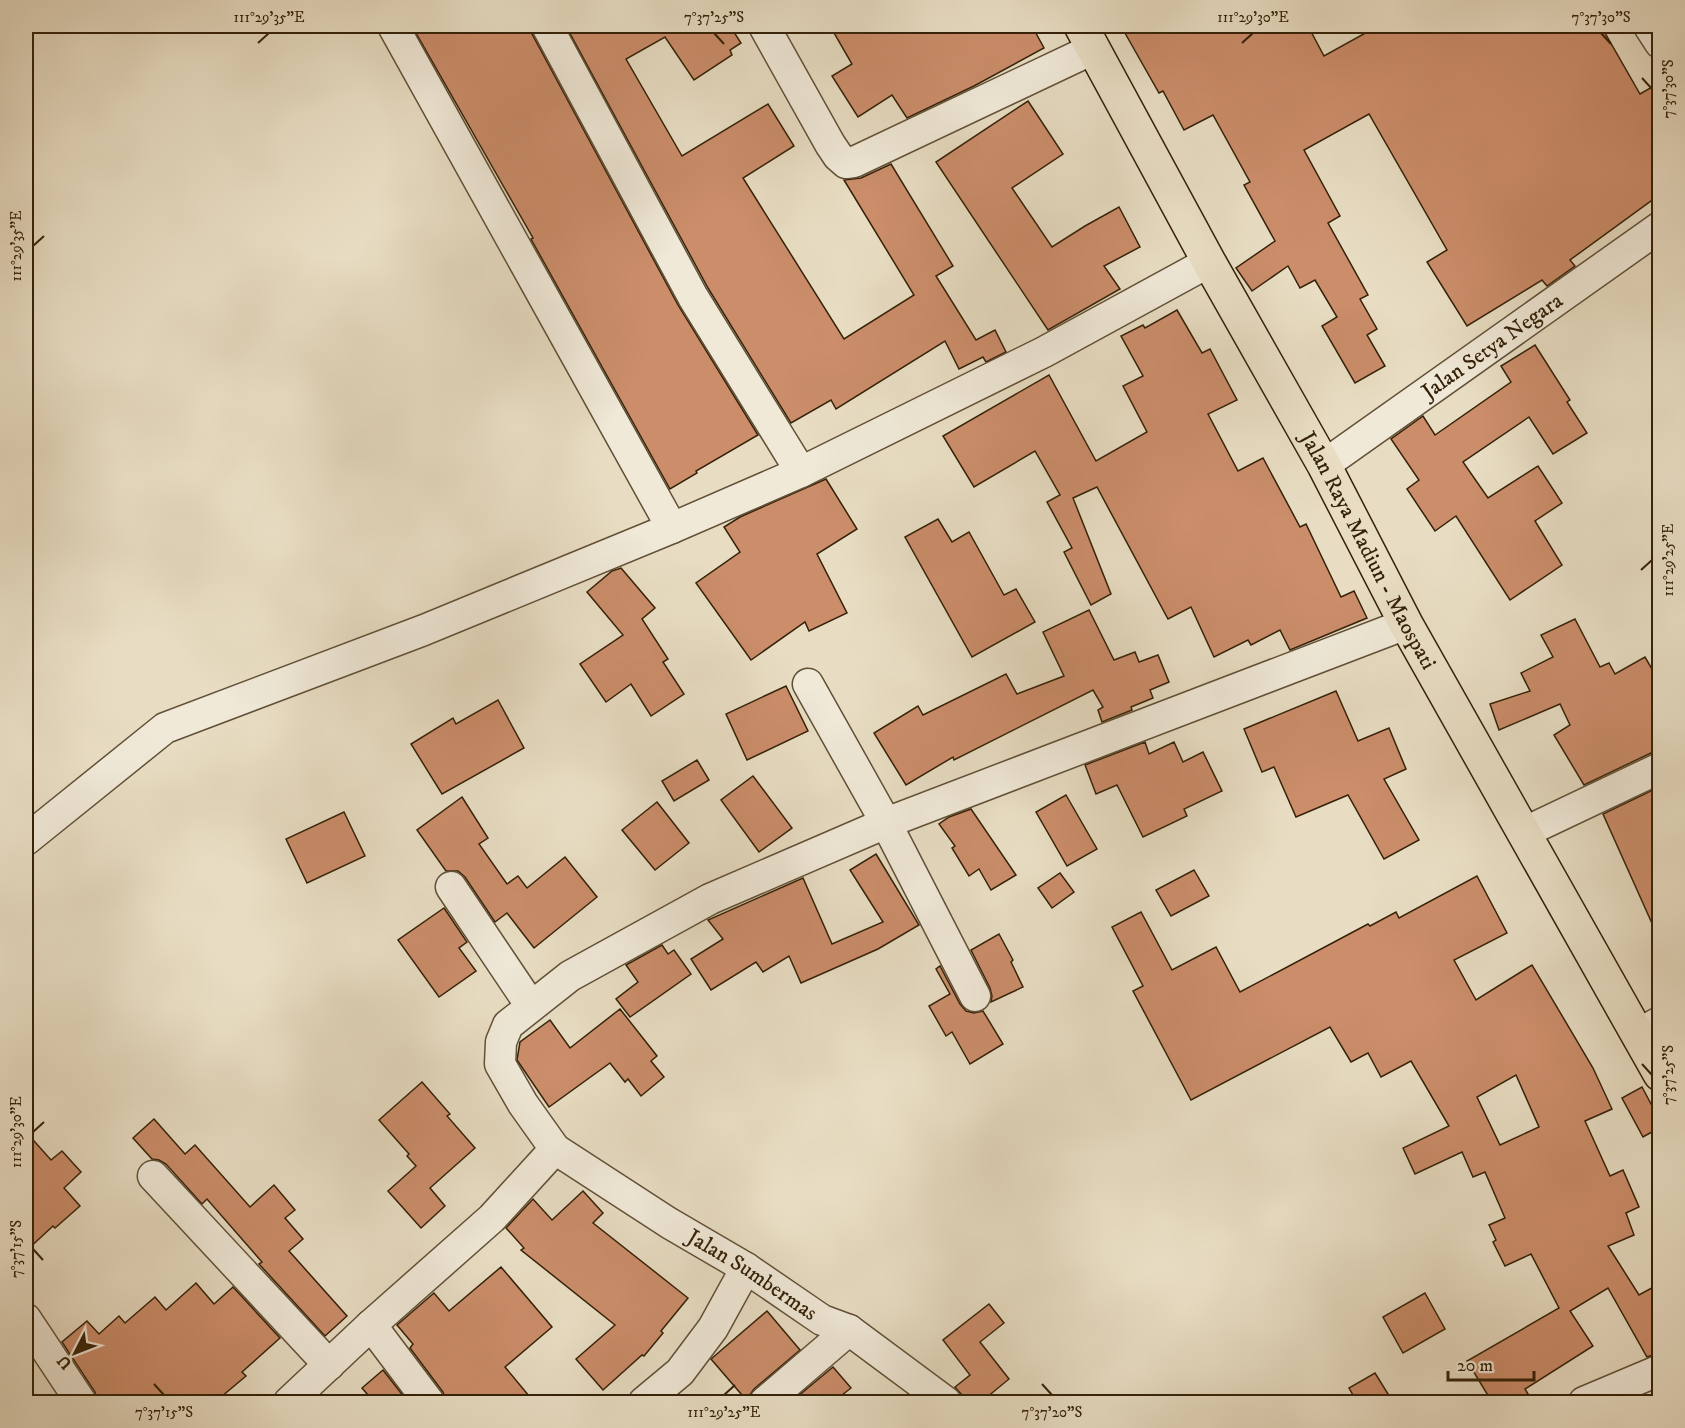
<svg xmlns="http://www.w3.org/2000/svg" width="1685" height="1428" font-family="'IM FELL DW Pica',serif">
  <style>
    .building { fill: #cb8d6a; stroke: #342108; stroke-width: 1.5; fill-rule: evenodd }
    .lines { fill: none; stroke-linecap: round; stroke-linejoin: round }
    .street-casing { stroke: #615037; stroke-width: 33 }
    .highway-casing { stroke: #342108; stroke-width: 36 }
    .street { stroke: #f0e9d8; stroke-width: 30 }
    .highway { stroke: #e8ddc3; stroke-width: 33 }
    .ticks { fill: none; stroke: #342108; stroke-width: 2 }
    .labels { text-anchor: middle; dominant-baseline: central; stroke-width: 5; stroke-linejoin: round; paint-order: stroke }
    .street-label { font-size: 22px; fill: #342108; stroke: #f0e9d8 }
    .neatline { fill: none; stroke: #342108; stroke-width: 2 }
    .ticks-label { font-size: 15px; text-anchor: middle; fill: #342108 }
  </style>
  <rect width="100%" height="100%" fill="#e8ddc3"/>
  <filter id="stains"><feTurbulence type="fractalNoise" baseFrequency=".00333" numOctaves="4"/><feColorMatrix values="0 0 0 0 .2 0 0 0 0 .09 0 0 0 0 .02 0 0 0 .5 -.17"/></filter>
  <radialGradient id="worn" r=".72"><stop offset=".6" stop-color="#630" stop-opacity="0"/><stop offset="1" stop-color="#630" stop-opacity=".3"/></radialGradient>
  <!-- building -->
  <g class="building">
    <path d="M 412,26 L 530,26 L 532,34 L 678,305 L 758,435 L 696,471 L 697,473 L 670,489 L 531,239 L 533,238 Z"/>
    <path d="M 566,26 L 730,26 L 741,43 L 730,50 L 732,55 L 694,80 L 665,37 L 626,59 L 682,156 L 768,104 L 794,146 L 743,178 L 844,339 L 914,295 L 844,180 L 861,178 L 891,164 L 953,266 L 936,276 L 976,340 L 995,330 L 1006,352 L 986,362 L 983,357 L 959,369 L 945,341 L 836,409 L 831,400 L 791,423 L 708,288 Z"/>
    <path d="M 830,26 L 1032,26 L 1044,48 L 974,86 L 907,118 L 892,95 L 858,117 L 832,76 L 852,64 Z"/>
    <path d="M 1121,26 L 1308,26 L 1324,56 L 1378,26 L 1601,26 L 1640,94 L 1659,83 L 1659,195 L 1570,260 L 1575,266 L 1547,286 L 1542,280 L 1467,326 L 1427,262 L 1447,250 L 1369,114 L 1304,150 L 1340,216 L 1328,223 L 1368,295 L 1360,299 L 1377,329 L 1367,335 L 1385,366 L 1355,383 L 1322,326 L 1337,317 L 1315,280 L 1300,288 L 1288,266 L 1252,291 L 1236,268 L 1275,241 L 1244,185 L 1250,182 L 1213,115 L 1184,130 L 1163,91 L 1159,93 Z"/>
    <path d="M 1028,101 L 1063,154 L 1012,188 L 1052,247 L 1085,226 L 1119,207 L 1140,247 L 1104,266 L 1120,289 L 1048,330 L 936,162 Z"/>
    <path d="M 1177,310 L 1202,353 L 1210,349 L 1237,400 L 1208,414 L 1238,471 L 1263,458 L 1300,527 L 1306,524 L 1341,597 L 1354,591 L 1367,618 L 1290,650 L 1280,630 L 1251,645 L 1248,640 L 1214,657 L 1191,607 L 1168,619 L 1097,487 L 1073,498 L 1111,594 L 1091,605 L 1064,552 L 1072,548 L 1047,502 L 1060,495 L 1035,451 L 974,487 L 943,436 L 1049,375 L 1096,461 L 1147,432 L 1123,386 L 1143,376 L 1121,336 L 1143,325 L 1145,328 Z"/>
    <path d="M 1535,345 L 1570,400 L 1567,402 L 1587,433 L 1553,454 L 1529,417 L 1463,462 L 1488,498 L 1538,466 L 1562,503 L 1535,521 L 1562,565 L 1510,600 L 1456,516 L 1435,531 L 1407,489 L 1419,480 L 1391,439 L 1423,416 L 1435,435 L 1511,382 L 1501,366 Z"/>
    <path d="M 826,479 L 857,529 L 817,554 L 847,613 L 809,631 L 805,622 L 751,660 L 696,583 L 740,552 L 724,527 L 740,517 Z"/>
    <path d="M 938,519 L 952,542 L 969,532 L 1004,595 L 1016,589 L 1035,622 L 972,657 L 905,537 Z"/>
    <path d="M 621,568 L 655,608 L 642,619 L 668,659 L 663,662 L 684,694 L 651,716 L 631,684 L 606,702 L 580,664 L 623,635 L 587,592 L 612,571 Z"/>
    <path d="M 1089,610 L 1114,660 L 1135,652 L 1139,662 L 1158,655 L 1169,682 L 1150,690 L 1153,698 L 1131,707 L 1132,710 L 1102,722 L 1098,710 L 1103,707 L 1093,690 L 954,760 L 953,757 L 906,785 L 874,733 L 918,706 L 923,715 L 1006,674 L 1017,694 L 1064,676 L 1043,632 Z"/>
    <path d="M 1575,619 L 1600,667 L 1609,663 L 1615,674 L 1645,657 L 1659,681 L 1659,751 L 1653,752 L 1584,785 L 1554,735 L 1570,725 L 1560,704 L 1499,730 L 1490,704 L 1530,691 L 1521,673 L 1553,657 L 1541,635 Z"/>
    <path d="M 786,686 L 808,731 L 747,760 L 726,714 Z"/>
    <path d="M 1336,691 L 1358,741 L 1389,728 L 1406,769 L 1384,779 L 1419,840 L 1384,859 L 1348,795 L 1296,817 L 1274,767 L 1262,772 L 1244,729 Z"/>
    <path d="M 498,700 L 524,748 L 442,794 L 411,744 L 453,718 L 456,724 Z"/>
    <path d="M 1145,742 L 1149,754 L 1174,742 L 1183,762 L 1203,752 L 1222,791 L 1184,809 L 1187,816 L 1143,837 L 1117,785 L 1096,794 L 1085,765 Z"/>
    <path d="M 697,760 L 709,780 L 674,801 L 662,781 Z"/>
    <path d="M 753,776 L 792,828 L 759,852 L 721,800 Z"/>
    <path d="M 1659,787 L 1659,939 L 1603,814 Z"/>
    <path d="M 1066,795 L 1097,849 L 1067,866 L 1036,812 Z"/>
    <path d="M 462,797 L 488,838 L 479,844 L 507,884 L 518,876 L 527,888 L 565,857 L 597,897 L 534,948 L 507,913 L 495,922 L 465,877 L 458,871 L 446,871 L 417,830 Z"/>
    <path d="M 657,802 L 689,843 L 655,870 L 622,830 Z"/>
    <path d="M 971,809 L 1016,875 L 991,890 L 979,869 L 969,876 L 952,848 L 955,846 L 939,824 L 949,817 Z"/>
    <path d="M 344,812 L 365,856 L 307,883 L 286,839 Z"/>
    <path d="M 876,854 L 919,925 L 878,949 L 801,983 L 789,956 L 763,972 L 756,962 L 711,990 L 691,959 L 723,939 L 708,920 L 803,878 L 832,944 L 883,922 L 850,870 Z"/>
    <path d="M 1194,870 L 1209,896 L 1171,916 L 1156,890 Z"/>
    <path d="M 1060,873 L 1074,892 L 1052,908 L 1038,888 Z"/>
    <path d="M 1477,876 L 1507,933 L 1454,960 L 1476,1000 L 1532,965 L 1593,1068 L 1612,1109 L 1585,1121 L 1610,1176 L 1623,1170 L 1639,1207 L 1626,1213 L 1634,1235 L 1608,1246 L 1639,1295 L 1659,1284 L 1659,1353 L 1647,1357 L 1608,1288 L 1570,1311 L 1593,1346 L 1525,1389 L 1528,1394 L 1513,1402 L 1492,1402 L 1467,1361 L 1559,1308 L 1531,1254 L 1505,1266 L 1493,1242 L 1496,1240 L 1489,1225 L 1505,1218 L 1485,1172 L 1473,1177 L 1462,1152 L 1415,1174 L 1403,1148 L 1449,1126 L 1411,1061 L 1381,1077 L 1368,1053 L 1351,1062 L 1330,1027 L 1191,1100 L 1133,991 L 1143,986 L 1112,927 L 1141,912 L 1172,970 L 1216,947 L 1240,992 L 1368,924 L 1370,926 L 1396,912 L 1399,918 ZM 1516,1075 L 1539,1127 L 1500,1145 L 1477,1097 Z"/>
    <path d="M 444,908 L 467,942 L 459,948 L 476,971 L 439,997 L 398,940 Z"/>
    <path d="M 999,934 L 1013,960 L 1011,962 L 1023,987 L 991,1002 L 992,996 L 990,988 L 971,950 Z"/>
    <path d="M 662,945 L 668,954 L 674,950 L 691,974 L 630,1017 L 616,999 L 638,982 L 626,965 Z"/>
    <path d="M 940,966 L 960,1004 L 966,1011 L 974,1013 L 983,1011 L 1003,1044 L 970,1064 L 952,1032 L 946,1036 L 929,1006 L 950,994 L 936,969 Z"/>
    <path d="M 620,1009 L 657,1056 L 651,1061 L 664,1077 L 641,1096 L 628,1079 L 625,1082 L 610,1063 L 549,1107 L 517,1060 L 520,1042 L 550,1020 L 570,1048 Z"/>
    <path d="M 422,1082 L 450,1114 L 447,1116 L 475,1148 L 430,1188 L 445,1206 L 421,1228 L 388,1191 L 416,1166 L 407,1156 L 409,1154 L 379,1120 Z"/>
    <path d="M 1642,1087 L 1659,1119 L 1659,1128 L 1643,1137 L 1622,1098 Z"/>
    <path d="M 154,1119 L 185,1154 L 195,1145 L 250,1207 L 274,1185 L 295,1210 L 285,1218 L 303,1239 L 289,1251 L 347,1316 L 325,1336 L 259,1264 L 262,1262 L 207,1199 L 202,1204 L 166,1164 L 159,1160 L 152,1159 L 133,1138 Z"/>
    <path d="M 26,1132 L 51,1160 L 62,1151 L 81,1172 L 64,1188 L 80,1206 L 55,1228 L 53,1226 L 26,1251 Z"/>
    <path d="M 583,1191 L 603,1213 L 593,1223 L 688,1298 L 661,1331 L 663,1333 L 644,1356 L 642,1355 L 603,1390 L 576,1359 L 615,1325 L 521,1250 L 524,1248 L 506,1228 L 533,1199 L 552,1220 Z"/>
    <path d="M 501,1267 L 552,1327 L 505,1367 L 534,1402 L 446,1402 L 443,1392 L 410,1348 L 413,1344 L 397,1325 L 434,1293 L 449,1311 Z"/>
    <path d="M 196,1283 L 214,1304 L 233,1287 L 280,1338 L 242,1372 L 246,1376 L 215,1402 L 98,1402 L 95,1392 L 62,1342 L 87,1321 L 99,1334 L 119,1316 L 125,1323 L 155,1297 L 166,1310 Z"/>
    <path d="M 1425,1293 L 1445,1329 L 1403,1353 L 1383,1317 Z"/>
    <path d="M 989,1304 L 1004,1323 L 980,1342 L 1009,1379 L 981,1402 L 963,1402 L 962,1395 L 955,1387 L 970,1375 L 943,1340 Z"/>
    <path d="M 767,1311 L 800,1350 L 754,1389 L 749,1396 L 748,1402 L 711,1359 Z"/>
    <path d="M 833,1367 L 851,1388 L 833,1402 L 791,1402 Z"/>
    <path d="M 383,1370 L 408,1402 L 374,1402 L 362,1388 Z"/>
    <path d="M 1375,1373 L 1393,1402 L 1357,1402 L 1349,1388 Z"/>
  </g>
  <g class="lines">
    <defs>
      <g id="street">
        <path d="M 393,26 L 672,528"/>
        <path d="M 547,26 L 693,297 L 801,472"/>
        <path d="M 764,26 L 830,144 L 838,156 L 846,163 L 854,162 L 1093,49"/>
        <path d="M 1649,26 L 1660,43"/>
        <path id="s1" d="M 1324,465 L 1660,227"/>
        <path d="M 808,684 L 886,823 L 975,996"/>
        <path d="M 1523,833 L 1660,768"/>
        <path d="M 26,840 L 165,728 L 424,630 L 672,528 L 801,472 L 1044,352 L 1209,262"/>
        <path d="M 451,887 L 531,1006"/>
        <path d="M 1638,1034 L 1660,1022"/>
        <path id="s2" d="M 555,1149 L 669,1223 L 746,1268 L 822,1320 L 849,1330 L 946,1402"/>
        <path d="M 153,1176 L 329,1365"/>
        <path d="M 26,1319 L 81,1402"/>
        <path d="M 371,1325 L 429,1402"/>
        <path d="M 289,1402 L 371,1325 L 492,1218 L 555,1149 L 523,1104 L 500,1064 L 501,1042 L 508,1025 L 570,976 L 710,899 L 886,823 L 1406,624"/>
        <path d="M 644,1402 L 680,1372 L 713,1328 L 746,1268"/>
        <path d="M 765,1402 L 849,1330"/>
        <path d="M 1584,1402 L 1660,1370"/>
      </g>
      <g id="highway">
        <path id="s3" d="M 1081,26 L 1209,262 L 1324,465 L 1406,624 L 1660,1074"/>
      </g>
    </defs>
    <!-- street casing -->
    <use href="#street" class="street-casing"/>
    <!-- highway casing -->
    <use href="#highway" class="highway-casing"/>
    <!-- street -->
    <use href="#street" class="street"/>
    <!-- highway -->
    <use href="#highway" class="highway"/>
  </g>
  <!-- ticks -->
  <path class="ticks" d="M 714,33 L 724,44M 1601,33 L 1611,44M 258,43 L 269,33M 1242,43 L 1253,33M 1642,78 L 1652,89M 33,246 L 44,236M 1641,570 L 1652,560M 1642,1064 L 1652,1075M 33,1132 L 44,1122M 33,1249 L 43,1260M 154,1384 L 164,1395M 1042,1384 L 1052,1395M 724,1395 L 735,1385"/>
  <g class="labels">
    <!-- street labels -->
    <g class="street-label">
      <text stroke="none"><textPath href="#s1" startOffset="206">Jalan Setya Negara</textPath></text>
      <text stroke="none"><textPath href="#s3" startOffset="598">Jalan Raya Madiun - Maospati</textPath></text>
      <text stroke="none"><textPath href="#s2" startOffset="234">Jalan Sumbermas</textPath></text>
    </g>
  </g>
  <!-- margin -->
  <rect width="1685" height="1428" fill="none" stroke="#e8ddc3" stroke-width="66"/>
  <!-- north arrow -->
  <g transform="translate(75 1353) rotate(228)" stroke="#f0e9d8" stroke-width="4.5" paint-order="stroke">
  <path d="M0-4.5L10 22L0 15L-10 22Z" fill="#342108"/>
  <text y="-9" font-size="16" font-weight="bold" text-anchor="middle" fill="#342108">U</text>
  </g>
  <!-- scale -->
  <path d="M1448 1371v9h86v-9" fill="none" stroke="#342108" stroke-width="3"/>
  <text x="1457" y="1371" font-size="18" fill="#342108" stroke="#f0e9d8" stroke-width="4.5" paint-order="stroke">20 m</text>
  <rect x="33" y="33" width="1619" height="1362" class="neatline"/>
  <g class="ticks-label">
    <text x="269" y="22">111°29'35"E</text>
    <text x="714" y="22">7°37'25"S</text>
    <text x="1253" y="22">111°29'30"E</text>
    <text x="1601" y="22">7°37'30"S</text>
    <text transform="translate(1668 89) rotate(-90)" y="5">7°37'30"S</text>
    <text transform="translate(16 246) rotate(-90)" y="5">111°29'35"E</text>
    <text transform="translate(1668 560) rotate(-90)" y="5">111°29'25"E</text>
    <text transform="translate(1668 1075) rotate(-90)" y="5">7°37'25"S</text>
    <text transform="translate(16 1132) rotate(-90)" y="5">111°29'30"E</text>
    <text transform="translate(16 1249) rotate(-90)" y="5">7°37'15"S</text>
    <text x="164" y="1417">7°37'15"S</text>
    <text x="724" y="1417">111°29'25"E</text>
    <text x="1052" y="1417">7°37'20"S</text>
  </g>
  <rect width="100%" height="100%" filter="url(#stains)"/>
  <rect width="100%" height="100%" fill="url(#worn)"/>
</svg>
